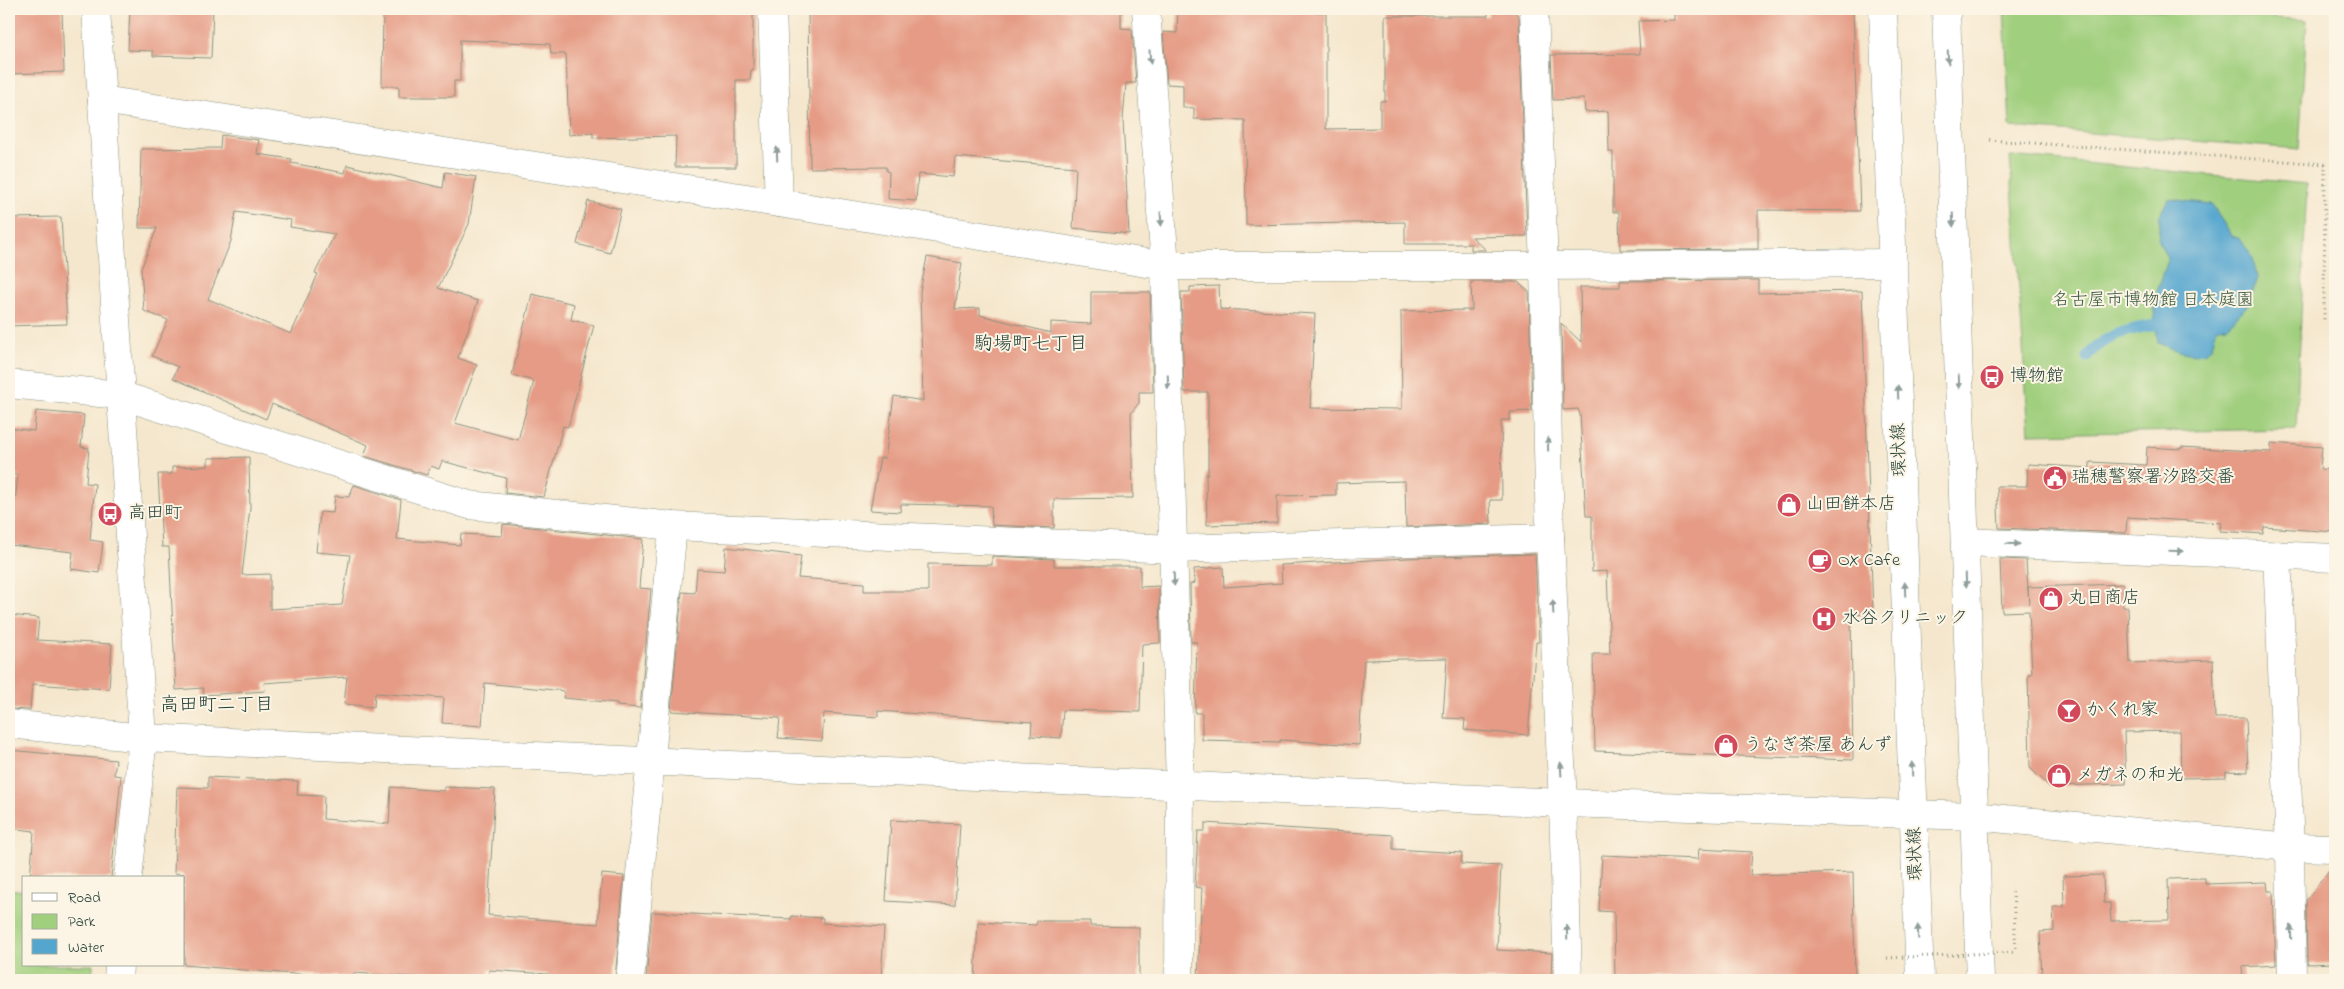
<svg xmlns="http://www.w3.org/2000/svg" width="2344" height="989" font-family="'Indie Flower','Klee One',sans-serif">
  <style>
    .green { fill: #a0cf7e; stroke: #608659 }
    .water { fill: #54a6cf; stroke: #3a7282 }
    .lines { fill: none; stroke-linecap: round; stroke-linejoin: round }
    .stream { stroke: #54a6cf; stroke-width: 11 }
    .building { fill: #e59b85; fill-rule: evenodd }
    .street-casing { stroke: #8a9280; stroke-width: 29 }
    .secondary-casing { stroke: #8a9280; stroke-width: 29 }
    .primary-casing { stroke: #8a9280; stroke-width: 29 }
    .path { stroke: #8a9280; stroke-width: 3; stroke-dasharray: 1 4; stroke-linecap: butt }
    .street { stroke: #fff; stroke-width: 28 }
    .secondary { stroke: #fff; stroke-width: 28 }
    .primary { stroke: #fff; stroke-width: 28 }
    .path-bridge { stroke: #8a9280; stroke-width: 3; stroke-dasharray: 1 4; stroke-linecap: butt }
    .oneway { fill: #8f9e9a }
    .labels { text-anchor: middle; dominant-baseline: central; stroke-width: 4; stroke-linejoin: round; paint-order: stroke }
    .park-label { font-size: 18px; fill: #395a43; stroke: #fcf5e5 }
    .poi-label { font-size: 18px; fill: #1f3d34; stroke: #fcf5e5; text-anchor: start }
    .street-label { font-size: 18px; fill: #1f3d34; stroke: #fcf5e5 }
    .neighbourhood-label { font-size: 19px; fill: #1f3d34; stroke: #fcf5e5 }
  </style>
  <rect width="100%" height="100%" fill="#fcf5e5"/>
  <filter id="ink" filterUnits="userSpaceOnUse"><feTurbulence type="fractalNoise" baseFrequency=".02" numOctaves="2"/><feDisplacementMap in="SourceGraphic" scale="10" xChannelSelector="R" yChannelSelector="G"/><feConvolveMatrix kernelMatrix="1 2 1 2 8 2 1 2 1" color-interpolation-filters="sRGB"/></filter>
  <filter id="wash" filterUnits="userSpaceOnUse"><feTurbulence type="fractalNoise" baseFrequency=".0096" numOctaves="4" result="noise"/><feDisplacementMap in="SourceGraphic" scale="20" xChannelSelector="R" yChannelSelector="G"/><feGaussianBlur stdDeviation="1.12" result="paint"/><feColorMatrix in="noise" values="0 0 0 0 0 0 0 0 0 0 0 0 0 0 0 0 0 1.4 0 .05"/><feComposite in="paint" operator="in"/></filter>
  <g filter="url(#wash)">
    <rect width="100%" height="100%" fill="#f5e7cd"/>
    <!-- green -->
    <g class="green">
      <path d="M 2004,9 L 2135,9 L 2307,20 L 2299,149 L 2010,127 Z"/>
      <path d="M 2010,156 L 2307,184 L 2296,429 L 2029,434 Z"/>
      <path d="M 9,889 L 24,891 L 24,965 L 93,965 L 92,980 L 9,980 Z"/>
    </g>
    <!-- water -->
    <path class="water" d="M 2168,199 L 2211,204 L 2232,236 L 2240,239 L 2252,256 L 2258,279 L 2246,307 L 2228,326 L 2217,327 C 2215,333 2214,341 2211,347 C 2203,362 2170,348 2158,343 L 2153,303 L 2168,260 L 2158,241 L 2160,215 Z"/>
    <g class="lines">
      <!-- stream -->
      <path class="stream" d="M 2087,357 C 2091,352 2096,346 2101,343 C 2120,329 2147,327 2169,322"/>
    </g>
    <g id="blocks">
      <!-- building -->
      <g class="building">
        <path d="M 9,9 L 62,9 L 64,72 L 9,74 Z"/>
        <path d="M 130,9 L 213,9 L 211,58 L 153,56 L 153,51 L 128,50 Z"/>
        <path d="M 383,9 L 753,9 L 753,70 L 751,70 L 750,80 L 736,80 L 736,167 L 675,167 L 676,136 L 593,138 L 593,133 L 569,135 L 566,54 L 551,54 L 550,44 L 460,40 L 460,81 L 454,81 L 454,97 L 399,97 L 399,86 L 382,86 Z"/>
        <path d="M 808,9 L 1121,9 L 1121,28 L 1132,29 L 1136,83 L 1126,83 L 1123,120 L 1129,234 L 1073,228 L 1076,167 L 955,157 L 953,177 L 918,174 L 916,201 L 888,199 L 889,172 L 886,171 L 886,167 L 810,168 Z"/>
        <path d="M 1178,9 L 1280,9 L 1280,12 L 1326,12 L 1326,129 L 1380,128 L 1380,101 L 1385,101 L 1385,16 L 1488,16 L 1488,9 L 1512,10 L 1519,16 L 1527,236 L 1472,237 L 1486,250 L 1471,250 L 1471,244 L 1405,244 L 1405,222 L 1246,225 L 1245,120 L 1194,119 L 1194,108 L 1183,107 L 1183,85 L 1167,84 L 1163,32 L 1177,33 Z"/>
        <path d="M 1674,9 L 1853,9 L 1860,211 L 1758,210 L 1758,249 L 1620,250 L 1619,212 L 1613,212 L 1613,152 L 1609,152 L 1608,111 L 1585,112 L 1584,99 L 1553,100 L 1551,55 L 1640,54 L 1638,21 L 1674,20 Z"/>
        <path d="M 221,135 L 259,140 L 257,154 L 292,159 L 291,163 L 345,173 L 347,165 L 443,188 L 445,172 L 476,177 L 469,224 L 438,288 L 478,301 L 458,358 L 477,365 L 455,423 L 518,440 L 534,381 L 512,375 L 532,294 L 574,304 L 571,320 L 594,325 L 568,427 L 563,426 L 544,497 L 505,493 L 506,478 L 442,461 L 439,469 L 431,466 L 427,475 L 364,456 L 368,445 L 272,404 L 266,419 L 173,378 L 178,367 L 152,356 L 168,320 L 144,311 L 141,269 L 157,228 L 139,228 L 141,149 L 220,148 ZM 236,212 L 291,220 L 290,227 L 335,234 L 315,273 L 318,274 L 291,334 L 208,299 L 231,241 Z"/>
        <path d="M 588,201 L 621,209 L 610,253 L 577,244 Z"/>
        <path d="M 61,217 L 67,324 L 9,326 L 11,218 Z"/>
        <path d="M 927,257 L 962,263 L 955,309 L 980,308 L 980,315 L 1051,333 L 1051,322 L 1091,324 L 1091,292 L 1150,292 L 1153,392 L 1139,392 L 1139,403 L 1131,413 L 1133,498 L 1054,499 L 1054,528 L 992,525 L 991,506 L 901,504 L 900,512 L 870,510 L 880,458 L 885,458 L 894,396 L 923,401 L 920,292 Z"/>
        <path d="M 1758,280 L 1758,293 L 1862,291 L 1873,614 L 1851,615 L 1853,760 L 1595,751 L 1593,654 L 1610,654 L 1607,571 L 1592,572 L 1592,516 L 1586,516 L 1580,414 L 1578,409 L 1563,410 L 1561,323 L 1581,342 L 1580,287 L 1620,287 L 1620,281 Z"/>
        <path d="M 1471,282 L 1518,282 L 1529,292 L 1532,411 L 1510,412 L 1510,420 L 1501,420 L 1502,500 L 1490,500 L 1491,524 L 1406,527 L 1405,481 L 1336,483 L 1336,495 L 1277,496 L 1277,523 L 1207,525 L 1206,474 L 1208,474 L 1208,392 L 1184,392 L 1181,292 L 1190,292 L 1190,287 L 1219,286 L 1220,309 L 1315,314 L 1310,408 L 1402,409 L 1401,311 L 1472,310 Z"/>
        <path d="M 36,411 L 84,415 L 81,447 L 89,448 L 86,483 L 95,484 L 90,540 L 103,542 L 99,573 L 71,569 L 73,552 L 10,545 L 18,475 L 9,474 L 9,428 L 34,431 Z"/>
        <path d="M 2271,443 L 2322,447 L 2320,469 L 2335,470 L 2335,532 L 2264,527 L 2263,534 L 2220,531 L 2221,523 L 2127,517 L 2126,533 L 1999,528 L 1997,486 L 2027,486 L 2028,464 L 2090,468 L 2090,462 L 2146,465 L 2147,447 L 2181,449 L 2181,447 L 2271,452 Z"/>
        <path d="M 249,457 L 250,508 L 242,575 L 270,574 L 270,609 L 342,605 L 350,555 L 316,552 L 320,512 L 333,513 L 335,496 L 349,497 L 354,485 L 401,500 L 397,539 L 460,545 L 461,534 L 502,536 L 503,524 L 643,539 L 639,588 L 651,589 L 640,708 L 617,706 L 617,703 L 563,698 L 564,691 L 485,683 L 482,726 L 442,723 L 444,698 L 375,693 L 374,707 L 344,704 L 347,677 L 264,683 L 265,691 L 204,695 L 203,688 L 176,690 L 169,547 L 162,547 L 158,474 L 172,474 L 172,467 L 208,466 L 208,458 Z"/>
        <path d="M 726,547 L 801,556 L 798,578 L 864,583 L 864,591 L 928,591 L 928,564 L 992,565 L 992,556 L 1054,559 L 1054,566 L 1140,566 L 1140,587 L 1159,586 L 1160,643 L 1142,644 L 1140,712 L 1063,710 L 1061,738 L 1031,736 L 1032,722 L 878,711 L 878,717 L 824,713 L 822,741 L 778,738 L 780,718 L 671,711 L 682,592 L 695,593 L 697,569 L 724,571 Z"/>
        <path d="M 1535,554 L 1539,642 L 1536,642 L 1528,735 L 1464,730 L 1465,719 L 1443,718 L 1447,658 L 1364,660 L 1359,745 L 1280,740 L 1280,742 L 1202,740 L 1202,713 L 1195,713 L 1197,642 L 1191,642 L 1190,584 L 1195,583 L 1194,569 L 1223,567 L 1224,587 L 1282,583 L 1281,565 L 1407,558 Z"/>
        <path d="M 2000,559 L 2026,560 L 2029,604 L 2028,587 L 2123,584 L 2123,607 L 2128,607 L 2130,663 L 2213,660 L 2215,718 L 2246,718 L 2248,772 L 2226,771 L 2226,777 L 2181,778 L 2180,731 L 2124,732 L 2126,784 L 2049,786 L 2030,768 L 2028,674 L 2032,674 L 2029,611 L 2002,612 Z"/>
        <path d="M 9,615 L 39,618 L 37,640 L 112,644 L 109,689 L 32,684 L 30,710 L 9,709 Z"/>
        <path d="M 9,750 L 116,760 L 114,775 L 121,776 L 111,878 L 30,878 L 34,831 L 9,828 Z"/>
        <path d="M 208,777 L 298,781 L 297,795 L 324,796 L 323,819 L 389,824 L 391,787 L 444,791 L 444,787 L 495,789 L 488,915 L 598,924 L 602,874 L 624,876 L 615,980 L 547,980 L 548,974 L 489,970 L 489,980 L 426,980 L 426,978 L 354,973 L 353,977 L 280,973 L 184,965 L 184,874 L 174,873 L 177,787 L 208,788 Z"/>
        <path d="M 891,820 L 960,824 L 955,905 L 886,901 Z"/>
        <path d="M 1205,823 L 1393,835 L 1393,849 L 1462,853 L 1461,864 L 1501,866 L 1497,950 L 1552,953 L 1551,980 L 1198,980 L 1202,888 L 1195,887 L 1198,831 L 1205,831 Z"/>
        <path d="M 1699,849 L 1752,852 L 1750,875 L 1853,872 L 1855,980 L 1615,980 L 1614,912 L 1599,911 L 1602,855 L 1698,859 Z"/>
        <path d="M 2334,864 L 2335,963 L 2307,964 L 2306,900 Z"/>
        <path d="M 2103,875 L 2104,903 L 2110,903 L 2111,921 L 2169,920 L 2168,879 L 2205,878 L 2205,884 L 2267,882 L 2268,891 L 2273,891 L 2276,965 L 2242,967 L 2243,980 L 2042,980 L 2040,932 L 2054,931 L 2053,907 L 2064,907 L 2063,876 Z"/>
        <path d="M 652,912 L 791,919 L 792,916 L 823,918 L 823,923 L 884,927 L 881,980 L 784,980 L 722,977 L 722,980 L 646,980 Z"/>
        <path d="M 1037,921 L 1090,921 L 1090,926 L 1139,927 L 1139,980 L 975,980 L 978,922 L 1036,925 Z"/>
      </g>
    </g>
  </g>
  <g filter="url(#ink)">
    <use href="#blocks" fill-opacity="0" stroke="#8a9280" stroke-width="1"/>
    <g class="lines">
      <defs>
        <g id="street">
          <path d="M 1146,9 L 1165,266 L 1180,786 L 1179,980"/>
          <path d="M 1534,9 L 1544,266 L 1550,538 L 1563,803 L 1568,980"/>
          <path d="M 102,100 L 779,203 L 1165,266 L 1544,266 L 1893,263"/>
          <path d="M 9,384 L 120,395 L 469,505 L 673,526 L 1173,549 L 1550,538"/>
          <path d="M 1965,542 L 2335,558"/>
          <path d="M 2277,555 L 2290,847 L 2292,980"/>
          <path d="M 630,980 L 673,526"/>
        </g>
        <g id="secondary">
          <path d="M 96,9 L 143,738 L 128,878"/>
          <path d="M 772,9 L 779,203"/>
          <path d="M 9,724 L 143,738 L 1563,803 L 1974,816 L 2290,847 L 2335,848"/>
          <path d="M 118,980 L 119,965"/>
        </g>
        <g id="primary">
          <path d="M 1883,9 L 1920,980"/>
          <path d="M 1946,9 L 1980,980"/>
        </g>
      </defs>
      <!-- street casing -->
      <use href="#street" class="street-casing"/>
      <!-- secondary casing -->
      <use href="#secondary" class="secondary-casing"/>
      <!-- primary casing -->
      <use href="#primary" class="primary-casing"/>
      <!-- path -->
      <g class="path">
        <path d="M 1990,140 L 2325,164 L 2324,321"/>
        <path d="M 2013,892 L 2016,952"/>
      </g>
      <!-- street -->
      <use href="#street" class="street"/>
      <!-- secondary -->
      <use href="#secondary" class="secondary"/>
      <!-- primary -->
      <use href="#primary" class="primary"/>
      <!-- path-bridge -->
      <path class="path-bridge" d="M 1887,958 L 2016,952"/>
    </g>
    <!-- one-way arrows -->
    <defs><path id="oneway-solid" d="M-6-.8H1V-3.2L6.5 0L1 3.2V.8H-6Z" transform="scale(1.25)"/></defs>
    <g class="oneway">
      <use href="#oneway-solid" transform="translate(1150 57) rotate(86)"/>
      <use href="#oneway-solid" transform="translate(1948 57) rotate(88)"/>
      <use href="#oneway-solid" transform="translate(777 154) rotate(-92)"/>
      <use href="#oneway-solid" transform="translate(1161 219) rotate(86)"/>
      <use href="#oneway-solid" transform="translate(1953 220) rotate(88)"/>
      <use href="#oneway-solid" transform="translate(1168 382) rotate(88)"/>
      <use href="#oneway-solid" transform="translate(1959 382) rotate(88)"/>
      <use href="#oneway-solid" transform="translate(1898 392) rotate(-92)"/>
      <use href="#oneway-solid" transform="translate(1548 444) rotate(-91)"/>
      <use href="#oneway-solid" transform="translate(2013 544) rotate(2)"/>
      <use href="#oneway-solid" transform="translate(2176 551) rotate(2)"/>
      <use href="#oneway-solid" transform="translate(1174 579) rotate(88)"/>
      <use href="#oneway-solid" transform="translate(1966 580) rotate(88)"/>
      <use href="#oneway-solid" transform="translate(1905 589) rotate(-92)"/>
      <use href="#oneway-solid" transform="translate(1553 607) rotate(-93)"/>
      <use href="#oneway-solid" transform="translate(1561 769) rotate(-93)"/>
      <use href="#oneway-solid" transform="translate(1912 769) rotate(-92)"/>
      <use href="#oneway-solid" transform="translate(1567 932) rotate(-92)"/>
      <use href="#oneway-solid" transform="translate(1918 932) rotate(-92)"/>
      <use href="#oneway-solid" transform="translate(2291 932) rotate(-91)"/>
    </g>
  </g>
  <!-- icons -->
  <defs>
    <symbol id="bus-disc" viewBox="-11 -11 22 22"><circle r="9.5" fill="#d1495b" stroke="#fcf5e5"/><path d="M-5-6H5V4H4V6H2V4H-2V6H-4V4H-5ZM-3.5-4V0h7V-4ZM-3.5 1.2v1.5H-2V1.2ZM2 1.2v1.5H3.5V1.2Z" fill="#fff"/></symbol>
    <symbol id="civic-disc" viewBox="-11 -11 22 22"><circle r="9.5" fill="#d1495b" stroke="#fcf5e5"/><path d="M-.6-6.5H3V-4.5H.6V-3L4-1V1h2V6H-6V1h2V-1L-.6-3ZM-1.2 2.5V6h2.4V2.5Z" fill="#fff"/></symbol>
    <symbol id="shop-disc" viewBox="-11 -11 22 22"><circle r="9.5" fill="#d1495b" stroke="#fcf5e5"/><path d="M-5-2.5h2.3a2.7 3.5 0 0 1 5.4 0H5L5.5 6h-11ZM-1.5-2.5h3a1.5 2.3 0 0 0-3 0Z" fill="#fff"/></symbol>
    <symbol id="cafe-disc" viewBox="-11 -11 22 22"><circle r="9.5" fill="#d1495b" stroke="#fcf5e5"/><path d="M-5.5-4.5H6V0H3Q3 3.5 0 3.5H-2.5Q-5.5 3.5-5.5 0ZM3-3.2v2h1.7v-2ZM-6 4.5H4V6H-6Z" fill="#fff"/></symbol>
    <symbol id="hospital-disc" viewBox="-11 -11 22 22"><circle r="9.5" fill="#d1495b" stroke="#fcf5e5"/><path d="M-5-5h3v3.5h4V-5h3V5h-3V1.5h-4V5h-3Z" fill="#fff"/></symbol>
    <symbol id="bar-disc" viewBox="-11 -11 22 22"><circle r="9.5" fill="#d1495b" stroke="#fcf5e5"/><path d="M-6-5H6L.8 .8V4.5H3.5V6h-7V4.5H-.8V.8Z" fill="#fff"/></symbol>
  </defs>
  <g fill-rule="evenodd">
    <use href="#bus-disc" x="1978" y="363" width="28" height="28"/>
    <use href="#civic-disc" x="2041" y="464" width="28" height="28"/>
    <use href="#shop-disc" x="1775" y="491" width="28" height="28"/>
    <use href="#bus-disc" x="96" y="500" width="28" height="28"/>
    <use href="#cafe-disc" x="1806" y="547" width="28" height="28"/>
    <use href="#shop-disc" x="2037" y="585" width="28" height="28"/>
    <use href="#hospital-disc" x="1810" y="605" width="28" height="28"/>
    <use href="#bar-disc" x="2055" y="697" width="28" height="28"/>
    <use href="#shop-disc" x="1712" y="732" width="28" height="28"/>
    <use href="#shop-disc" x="2045" y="762" width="28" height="28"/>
  </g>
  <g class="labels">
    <!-- park labels -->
    <g class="park-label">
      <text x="2153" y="301">名古屋市博物館 日本庭園</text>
    </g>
    <!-- poi labels -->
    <g class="poi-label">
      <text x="2010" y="377">博物館</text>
      <text x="2072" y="478">瑞穂警察署汐路交番</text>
      <text x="1806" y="505">山田餅本店</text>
      <text x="128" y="514">高田町</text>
      <text x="1838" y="561">OX Cafe</text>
      <text x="2068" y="599">丸日商店</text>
      <text x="1842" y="619">水谷クリニック</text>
      <text x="2086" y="711">かくれ家</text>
      <text x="1744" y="746">うなぎ茶屋 あんず</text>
      <text x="2076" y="776">メガネの和光</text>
    </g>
    <!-- street labels -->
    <g class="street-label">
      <text transform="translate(1900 450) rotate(-92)">環状線</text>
      <text transform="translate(1916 854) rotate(-92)">環状線</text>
    </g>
    <!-- neighbourhood labels -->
    <g class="neighbourhood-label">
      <text x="1031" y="344">駒場町七丁目</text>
      <text x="217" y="705">高田町二丁目</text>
    </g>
  </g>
  <!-- margin -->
  <rect width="2344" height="989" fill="none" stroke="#fcf5e5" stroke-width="30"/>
  <!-- legend -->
  <rect x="22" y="876" width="162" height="90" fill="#fcf5e5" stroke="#a4ab9e"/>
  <rect x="32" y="893" width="25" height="8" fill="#ffffff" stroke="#a4ab9e"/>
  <text x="68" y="902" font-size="15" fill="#1f3d34">Road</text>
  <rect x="32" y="914" width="25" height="15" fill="#a0cf7e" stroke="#a4ab9e"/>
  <text x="68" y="926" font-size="15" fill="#1f3d34">Park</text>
  <rect x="32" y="939" width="25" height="15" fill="#54a6cf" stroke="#a4ab9e"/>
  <text x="68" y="952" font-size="15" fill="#1f3d34">Water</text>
</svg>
